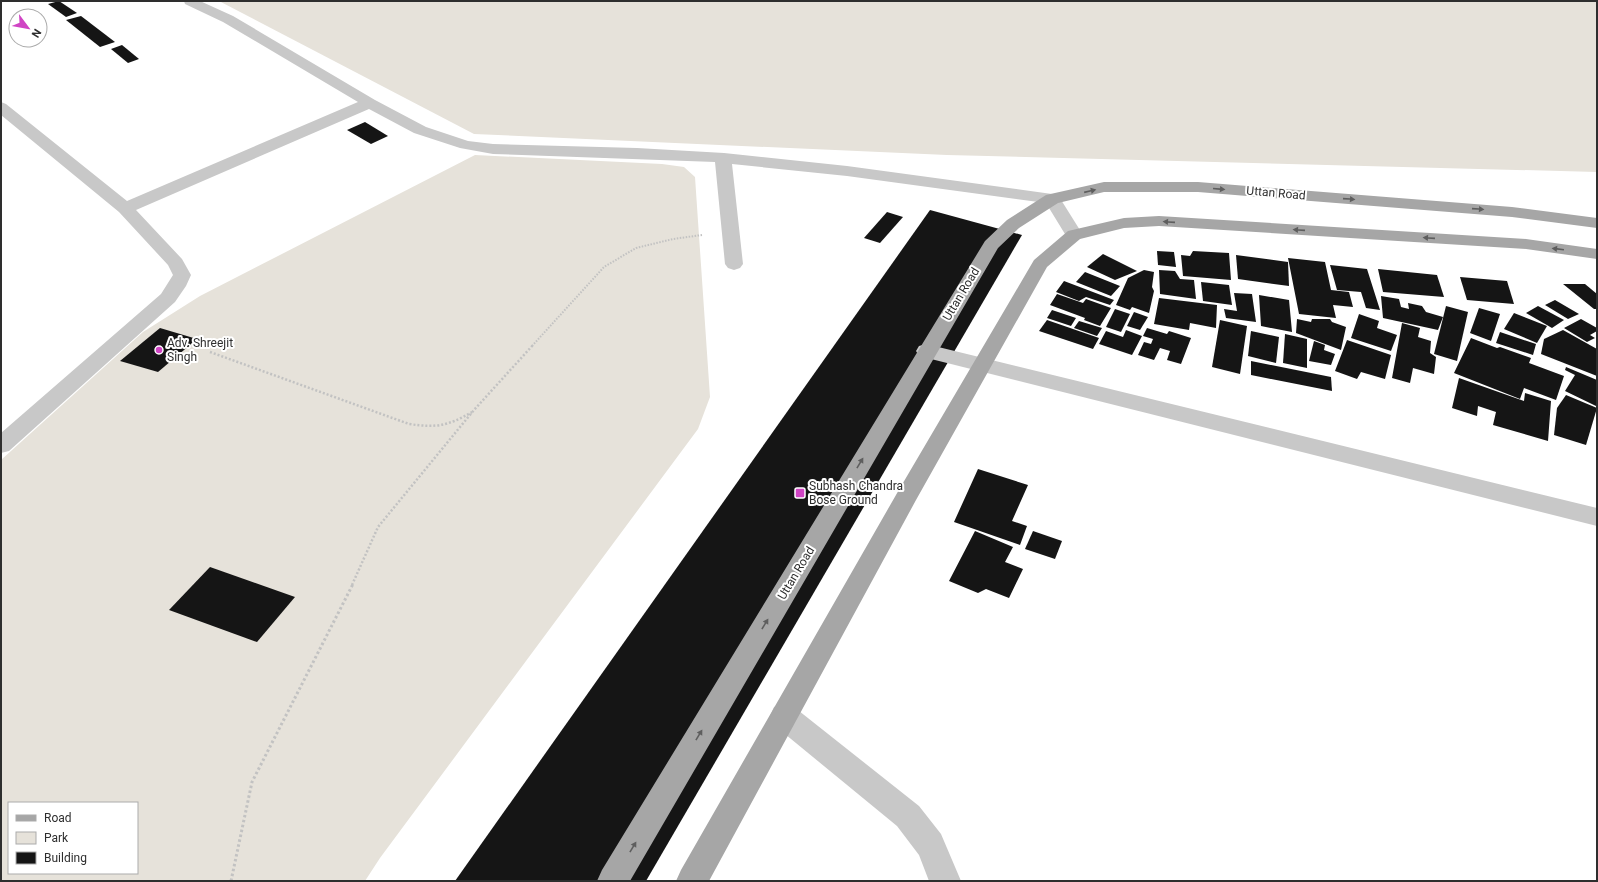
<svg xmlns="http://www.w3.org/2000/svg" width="1598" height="882" font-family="Roboto,sans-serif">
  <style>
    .green { fill: #e6e2da; fill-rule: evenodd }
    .building { fill: #151515 }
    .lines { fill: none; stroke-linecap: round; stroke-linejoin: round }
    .path-far2 { stroke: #c2c2c2; stroke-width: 2; stroke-dasharray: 1.5 1.5; stroke-linecap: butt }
    .path-far1 { stroke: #c2c2c2; stroke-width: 2.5; stroke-dasharray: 2 2; stroke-linecap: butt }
    .path { stroke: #c2c2c2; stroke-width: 3; stroke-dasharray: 2.5 2.5; stroke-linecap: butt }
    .minor { fill: #c8c8c8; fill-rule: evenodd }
    .major { fill: #a6a6a6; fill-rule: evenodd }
    .oneway { fill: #5e5e5e }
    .poi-dot { fill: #d044c4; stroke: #fff; stroke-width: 1.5 }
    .labels { text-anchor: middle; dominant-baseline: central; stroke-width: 4; stroke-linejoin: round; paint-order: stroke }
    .street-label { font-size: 12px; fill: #2e2e2e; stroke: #fff }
    .poi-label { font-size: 12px; fill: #2e2e2e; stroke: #fff; text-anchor: start }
  </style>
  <rect width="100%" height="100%" fill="#fff"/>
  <!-- green -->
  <g class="green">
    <path d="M 219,1 L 1597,1 L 1597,172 L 947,155 L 474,134 Z"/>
    <path d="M 475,155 L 662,164 L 684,167 L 695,177 L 710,397 L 698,429 L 380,858 L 365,881 L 1,881 L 1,460 L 143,332 L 200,296 ZM 9,803 L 137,803 L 137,873 L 9,873 Z"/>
  </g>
  <!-- building -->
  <g class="building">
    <path d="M 59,1 L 77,13 L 66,17 L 48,4 Z"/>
    <path d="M 81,16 L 115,42 L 100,47 L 66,20 Z"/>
    <path d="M 122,45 L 139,59 L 128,63 L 111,49 Z"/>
    <path d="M 365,122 L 388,136 L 371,144 L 347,130 Z"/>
    <path d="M 930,210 L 1022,235 L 646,881 L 455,881 Z"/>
    <path d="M 887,212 L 903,217 L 880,243 L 864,238 Z"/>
    <path d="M 1157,251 L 1174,252 L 1176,267 L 1158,265 Z"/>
    <path d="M 1193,251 L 1229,253 L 1231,280 L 1183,276 L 1181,255 L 1190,256 Z"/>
    <path d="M 1103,254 L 1137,271 L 1115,280 L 1087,267 Z"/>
    <path d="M 1236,255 L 1288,262 L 1289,286 L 1238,279 Z"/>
    <path d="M 1288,258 L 1325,262 L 1331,290 L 1349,292 L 1353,307 L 1333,305 L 1336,318 L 1299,314 Z"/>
    <path d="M 1330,265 L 1367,269 L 1380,310 L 1366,308 L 1361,292 L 1337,290 Z"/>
    <path d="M 1378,269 L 1437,275 L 1444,297 L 1383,292 Z"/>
    <path d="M 1144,270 L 1154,272 L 1152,287 L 1154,291 L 1149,313 L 1132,307 L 1130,310 L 1116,305 L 1128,278 Z"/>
    <path d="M 1159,270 L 1175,271 L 1180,279 L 1194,280 L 1196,299 L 1160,294 Z"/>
    <path d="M 1085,272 L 1120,286 L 1111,296 L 1076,282 Z"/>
    <path d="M 1460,277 L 1507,281 L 1514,304 L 1467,300 Z"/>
    <path d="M 1064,281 L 1114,300 L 1110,305 L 1086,297 L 1079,301 L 1056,292 Z"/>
    <path d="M 1201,282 L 1229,285 L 1232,305 L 1203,301 Z"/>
    <path d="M 1563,284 L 1585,284 L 1597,294 L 1597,309 L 1594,309 Z"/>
    <path d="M 1234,293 L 1252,294 L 1256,322 L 1226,318 L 1224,309 L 1237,311 Z"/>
    <path d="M 1057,294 L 1083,303 L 1086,299 L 1111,308 L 1100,326 L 1084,320 L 1085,318 L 1050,305 Z"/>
    <path d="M 1259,295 L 1289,300 L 1292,332 L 1261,326 Z"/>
    <path d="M 1381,296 L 1399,299 L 1401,307 L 1409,309 L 1408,303 L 1422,306 L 1426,312 L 1443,317 L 1438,330 L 1383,318 Z"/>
    <path d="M 1159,298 L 1217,305 L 1216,328 L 1190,323 L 1189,330 L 1154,324 Z"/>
    <path d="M 1555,300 L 1579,314 L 1568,319 L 1545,305 Z"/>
    <path d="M 1446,306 L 1468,312 L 1457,361 L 1434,354 Z"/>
    <path d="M 1538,306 L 1564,320 L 1552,328 L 1526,313 Z"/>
    <path d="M 1479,308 L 1500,314 L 1491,341 L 1470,333 Z"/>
    <path d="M 1115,309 L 1130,314 L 1121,332 L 1106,327 Z"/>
    <path d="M 1052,310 L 1076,318 L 1071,326 L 1047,318 Z"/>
    <path d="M 1134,312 L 1148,317 L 1140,330 L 1127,326 Z"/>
    <path d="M 1514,313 L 1547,326 L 1537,343 L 1504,329 Z"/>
    <path d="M 1359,314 L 1379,321 L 1377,328 L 1397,335 L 1391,351 L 1351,338 Z"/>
    <path d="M 1297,319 L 1311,322 L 1312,319 L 1330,319 L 1332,322 L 1346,327 L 1341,350 L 1296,333 Z"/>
    <path d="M 1581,319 L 1597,328 L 1597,331 L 1590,335 L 1595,338 L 1587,342 L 1564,328 Z"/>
    <path d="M 1047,320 L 1099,338 L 1093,349 L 1039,331 Z"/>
    <path d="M 1220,320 L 1247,326 L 1240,374 L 1212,367 Z"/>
    <path d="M 1079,321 L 1102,328 L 1097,336 L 1074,328 Z"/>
    <path d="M 1402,323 L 1420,328 L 1418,337 L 1431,341 L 1430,353 L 1436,357 L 1434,374 L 1413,368 L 1410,383 L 1392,378 Z"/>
    <path d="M 160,328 L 197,339 L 158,372 L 120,361 Z"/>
    <path d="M 1147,328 L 1167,334 L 1169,331 L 1191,338 L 1181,364 L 1167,360 L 1170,351 L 1160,348 L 1154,360 L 1138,355 L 1144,342 L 1151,344 L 1153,339 L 1143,336 Z"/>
    <path d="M 1126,330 L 1142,336 L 1132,355 L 1099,344 L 1106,331 L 1123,337 Z"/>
    <path d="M 1563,330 L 1597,349 L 1597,376 L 1541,354 L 1544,339 Z"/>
    <path d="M 1251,331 L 1279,337 L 1276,363 L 1248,356 Z"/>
    <path d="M 1500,332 L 1536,344 L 1533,355 L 1496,343 Z"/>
    <path d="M 1285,334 L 1307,339 L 1307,368 L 1283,363 Z"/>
    <path d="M 1471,338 L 1497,348 L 1500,347 L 1531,358 L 1529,363 L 1564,376 L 1556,400 L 1524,388 L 1520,399 L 1454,373 Z"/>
    <path d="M 1347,340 L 1391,355 L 1385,379 L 1361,372 L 1357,379 L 1335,371 Z"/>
    <path d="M 1314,341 L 1325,345 L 1324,350 L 1335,354 L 1331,365 L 1309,361 Z"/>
    <path d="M 1251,361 L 1331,377 L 1332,391 L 1251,375 Z"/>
    <path d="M 1566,367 L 1597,380 L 1596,406 L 1565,391 L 1575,375 L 1565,370 Z"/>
    <path d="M 1459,378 L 1524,401 L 1525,393 L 1551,401 L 1548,441 L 1493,425 L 1496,412 L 1478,406 L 1477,416 L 1452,408 Z"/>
    <path d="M 1566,395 L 1597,408 L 1586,445 L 1554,435 L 1557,408 Z"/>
    <path d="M 978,469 L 1028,485 L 1012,521 L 1027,526 L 1020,545 L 954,522 Z"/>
    <path d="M 975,531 L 1013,547 L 1005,562 L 1023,569 L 1009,598 L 986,589 L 978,593 L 949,581 Z"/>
    <path d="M 1033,531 L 1062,541 L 1055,559 L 1025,549 Z"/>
    <path d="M 210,567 L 295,597 L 257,642 L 169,610 Z"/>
  </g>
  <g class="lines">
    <!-- path-far2 -->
    <path class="path-far2" d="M 532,346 L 604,267 L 636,248 L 673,239 L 702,235"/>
    <!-- path-far1 -->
    <g class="path-far1">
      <path d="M 210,352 L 409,424 C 436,428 448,426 472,412"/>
      <path d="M 352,585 L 378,527 L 474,410 L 533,345"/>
    </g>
    <!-- path -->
    <path class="path" d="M 231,881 L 252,782 L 353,584"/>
    <!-- minor -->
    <g class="minor">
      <path d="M 184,1 L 200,1 L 233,16 L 375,100 L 426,127 L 468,141 L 493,144 L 637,148 L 724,153 L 847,166 L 1052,194 L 1058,195 L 1083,235 L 1080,239 L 1074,240 L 1068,239 L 1046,203 L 847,176 L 732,164 L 743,264 L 740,268 L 734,270 L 728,268 L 725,264 L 715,162 L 493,154 L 460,148 L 414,133 L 369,109 L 136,210 L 182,259 L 191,275 L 186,286 L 175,302 L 9,451 L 1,453 L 1,433 L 161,294 L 173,275 L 168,265 L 119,212 L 1,115 L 1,102 L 6,104 L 127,201 L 358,102 L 223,22 L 185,4 Z"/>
      <path d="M 926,344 L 1597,508 L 1597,526 L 919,356 L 916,351 L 919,346 Z"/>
      <path d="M 784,703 L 794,707 L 919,806 L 941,834 L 961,881 L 929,881 L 919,855 L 897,826 L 774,725 L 770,716 L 774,707 Z"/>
    </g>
    <!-- major -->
    <g class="major">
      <path d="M 1104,182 L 1198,182 L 1512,207 L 1597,218 L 1597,228 L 1512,217 L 1198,192 L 1104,192 L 1058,203 L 1019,228 L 998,248 L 630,881 L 597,881 L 602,870 L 985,241 L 1007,220 L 1046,195 Z"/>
      <path d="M 1159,216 L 1526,239 L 1597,249 L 1597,259 L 1526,249 L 1159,226 L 1124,228 L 1080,239 L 1047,267 L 916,500 L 709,881 L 676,881 L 681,870 L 900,488 L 1034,260 L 1068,231 L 1124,218 Z"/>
    </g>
  </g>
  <!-- one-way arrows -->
  <defs><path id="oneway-solid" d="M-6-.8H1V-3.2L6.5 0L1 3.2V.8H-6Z"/></defs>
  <g class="oneway">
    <use href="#oneway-solid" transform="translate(1219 189) rotate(5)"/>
    <use href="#oneway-solid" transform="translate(1090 191) rotate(-13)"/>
    <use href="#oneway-solid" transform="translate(1349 199) rotate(4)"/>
    <use href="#oneway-solid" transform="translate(1478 209) rotate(4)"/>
    <use href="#oneway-solid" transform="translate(1169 222) rotate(-176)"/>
    <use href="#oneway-solid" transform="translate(1299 230) rotate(-176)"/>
    <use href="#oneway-solid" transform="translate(1429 238) rotate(-176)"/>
    <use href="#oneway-solid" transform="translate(1558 249) rotate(-173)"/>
    <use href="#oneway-solid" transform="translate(860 463) rotate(-59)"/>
    <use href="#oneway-solid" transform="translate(765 624) rotate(-59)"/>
    <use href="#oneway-solid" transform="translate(699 735) rotate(-59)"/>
    <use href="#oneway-solid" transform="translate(633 847) rotate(-59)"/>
  </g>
  <!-- markers -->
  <g class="poi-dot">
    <circle cx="159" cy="350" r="4"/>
    <rect x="795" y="488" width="10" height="10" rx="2"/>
  </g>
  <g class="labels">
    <!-- street labels -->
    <g class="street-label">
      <text transform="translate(1276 193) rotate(5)">Uttan Road</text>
      <text transform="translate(961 294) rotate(-59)">Uttan Road</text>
      <text transform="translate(796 573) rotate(-59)">Uttan Road</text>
    </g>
    <!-- poi labels -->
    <g class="poi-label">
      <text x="167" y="343">Adv. Shreejit<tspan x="167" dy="14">Singh</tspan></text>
      <text x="809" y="486">Subhash Chandra<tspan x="809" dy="14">Bose Ground</tspan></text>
    </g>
  </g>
  <!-- border -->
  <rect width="1598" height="882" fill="none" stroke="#2e2e2e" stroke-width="4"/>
  <!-- legend -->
  <rect x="8" y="802" width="130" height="72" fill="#ffffff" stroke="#ababab"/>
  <rect x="16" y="815" width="20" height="6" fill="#a6a6a6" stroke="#ababab"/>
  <text x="44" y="822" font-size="12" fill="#2e2e2e">Road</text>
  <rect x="16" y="832" width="20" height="12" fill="#e6e2da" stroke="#ababab"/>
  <text x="44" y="842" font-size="12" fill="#2e2e2e">Park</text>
  <rect x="16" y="852" width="20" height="12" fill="#151515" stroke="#ababab"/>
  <text x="44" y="862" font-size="12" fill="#2e2e2e">Building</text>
  <!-- north arrow -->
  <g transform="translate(28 28) rotate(122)"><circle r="19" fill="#ffffff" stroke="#ababab"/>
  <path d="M0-3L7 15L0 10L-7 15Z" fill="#d044c4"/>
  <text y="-6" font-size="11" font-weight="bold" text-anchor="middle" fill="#2e2e2e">N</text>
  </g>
</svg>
